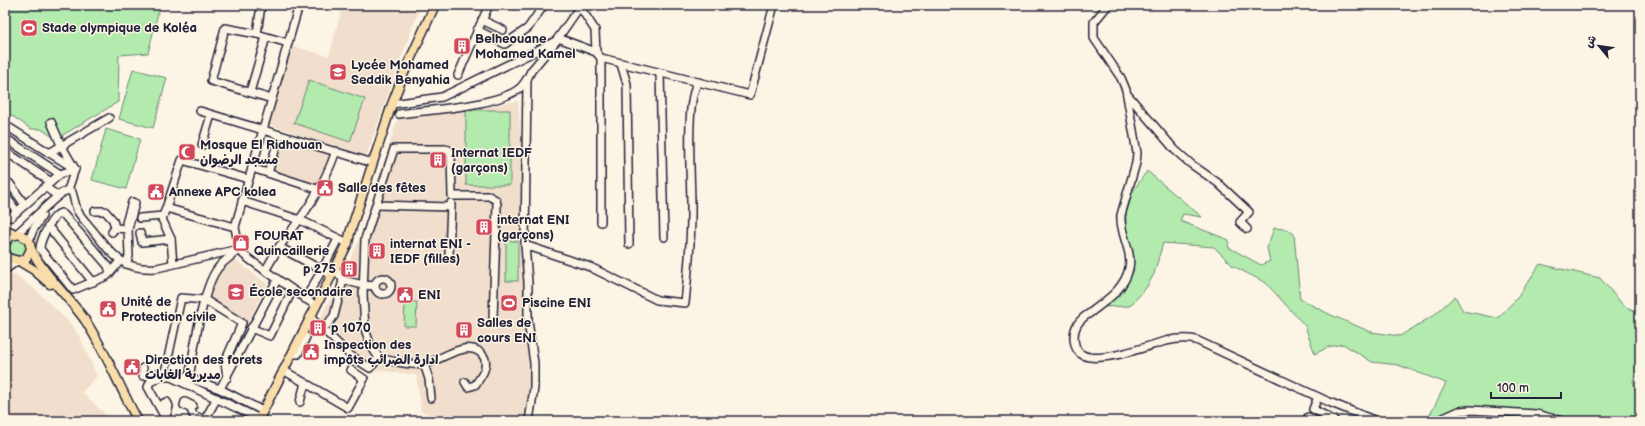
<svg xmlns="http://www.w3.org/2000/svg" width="1645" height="426" font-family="'Balsamiq Sans','Playpen Sans Arabic',sans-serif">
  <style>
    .built { fill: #f2decc }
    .green { fill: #b3ebae; stroke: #6a8674 }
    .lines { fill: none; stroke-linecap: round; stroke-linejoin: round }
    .minor-casing { stroke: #22223b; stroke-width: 10 }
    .major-casing { stroke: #22223b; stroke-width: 11 }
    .minor { stroke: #fcf5e5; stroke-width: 7 }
    .major { stroke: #f9deab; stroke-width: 8 }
    .labels { text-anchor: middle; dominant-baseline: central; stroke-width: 3; stroke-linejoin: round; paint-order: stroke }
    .poi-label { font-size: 13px; font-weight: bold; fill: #22223b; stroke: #fcf5e5; text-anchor: start }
  </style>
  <rect width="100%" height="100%" fill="#fcf5e5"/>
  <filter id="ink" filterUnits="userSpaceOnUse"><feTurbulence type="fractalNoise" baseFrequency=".025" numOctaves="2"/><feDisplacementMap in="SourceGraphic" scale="8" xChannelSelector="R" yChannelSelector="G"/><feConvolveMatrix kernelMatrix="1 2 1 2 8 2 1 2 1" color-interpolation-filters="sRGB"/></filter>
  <g filter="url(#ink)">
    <!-- built -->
    <g class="built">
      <path d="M 343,5 L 421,5 L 390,88 L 366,157 L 267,124 L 288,45 L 329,56 Z"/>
      <path d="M 518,101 L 524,182 L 522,188 L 524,279 L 530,392 L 526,421 L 446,421 L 421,411 L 416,375 L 378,370 L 371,374 L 350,356 L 317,324 L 334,292 L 342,292 L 344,266 L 350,266 L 350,259 L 359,241 L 399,114 L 421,117 Z"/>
      <path d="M 281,138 L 331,153 L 318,188 L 270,171 Z"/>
      <path d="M 233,258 L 267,284 L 248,323 L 207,298 L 221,269 Z"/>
      <path d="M 15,274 L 38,292 L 72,325 L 81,339 L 97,376 L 82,392 L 112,421 L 5,421 L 5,279 L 8,276 Z"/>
    </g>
    <!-- green -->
    <g class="green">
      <path d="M 5,5 L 160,5 L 148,53 L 119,55 L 118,102 L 56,139 L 41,129 L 31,129 L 5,111 Z"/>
      <path d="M 133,69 L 167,78 L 153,128 L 119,119 Z"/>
      <path d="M 309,80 L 365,99 L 350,142 L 294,123 Z"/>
      <rect x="466" y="110" width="44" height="75"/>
      <path d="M 106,129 L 140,139 L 126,189 L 92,180 Z"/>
      <path d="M 1147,171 L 1202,217 L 1183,214 L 1180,221 L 1229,240 L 1228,247 L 1261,265 L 1270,261 L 1267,248 L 1274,228 L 1286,229 L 1294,234 L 1300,299 L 1331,315 L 1371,332 L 1400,336 L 1434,315 L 1455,296 L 1463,311 L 1498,318 L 1518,297 L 1540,264 L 1600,278 L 1624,306 L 1640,313 L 1640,372 L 1633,380 L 1637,397 L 1640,399 L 1640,421 L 1512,421 L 1504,415 L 1468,405 L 1452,410 L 1427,421 L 1446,383 L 1398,365 L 1372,362 L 1343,344 L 1328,347 L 1315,354 L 1305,326 L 1266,283 L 1233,266 L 1214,247 L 1163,243 L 1154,274 L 1146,288 L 1130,306 L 1104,307 L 1123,292 L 1134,270 L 1126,233 L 1126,214 L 1133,191 Z"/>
      <path d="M 16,236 L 29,246 L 24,255 L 18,257 L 9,252 L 7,246 Z"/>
      <rect x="506" y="241" width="12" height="40"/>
      <path d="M 405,302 L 417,302 L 416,326 L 404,326 Z"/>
    </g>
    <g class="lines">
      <defs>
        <g id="minor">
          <path d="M 261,5 L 257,34 L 288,43"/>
          <path d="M 515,5 L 516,5"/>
          <path d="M 1108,5 L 1094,22 L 1094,38 L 1121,78 L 1126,90 L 1137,153 L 1136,163 L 1121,215 C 1119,233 1133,251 1129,268 C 1125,289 1105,301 1090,313 C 1085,316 1080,320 1077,325 C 1072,334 1073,351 1083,355 C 1100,364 1147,346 1166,341 C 1175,339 1186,338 1196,340 L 1329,402 L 1376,421"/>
          <path d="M 580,7 L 595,30 L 596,52 L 601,58 L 750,95 L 774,5"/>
          <path d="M 482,20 L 503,30"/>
          <path d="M 477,30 L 505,44 L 528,28 L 544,5"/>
          <path d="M 257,34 L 225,28 L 211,81 L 272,99"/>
          <path d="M 558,38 L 596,52"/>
          <path d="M 601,58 L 601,222"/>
          <path d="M 621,64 L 627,84 L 629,244"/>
          <path d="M 660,73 L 664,237"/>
          <path d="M 458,75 L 489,5"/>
          <path d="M 250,92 L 266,37"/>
          <path d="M 1127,94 L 1175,150 L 1191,164 L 1218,183 L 1249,212 L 1240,222 L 1247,229"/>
          <path d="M 392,104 L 442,97 L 556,41 L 581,5"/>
          <path d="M 200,111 L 373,163"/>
          <path d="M 399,114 C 427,110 501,106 521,87 C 523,85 525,82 527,79"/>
          <path d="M 5,125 L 75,169 L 68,190"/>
          <path d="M 5,138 L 60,174"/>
          <path d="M 202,145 L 211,115"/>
          <path d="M 5,151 L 51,182"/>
          <path d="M 49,153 L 109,118"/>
          <path d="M 252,168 L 320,190"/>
          <path d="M 268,173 L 280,135"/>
          <path d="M 5,180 L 10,184 L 25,205"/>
          <path d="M 45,187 L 58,196"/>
          <path d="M 5,195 L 17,212"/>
          <path d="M 242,201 L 300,220 L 348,243"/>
          <path d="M 376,205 L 451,207"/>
          <path d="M 166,208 L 162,219 L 171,239 L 173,264"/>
          <path d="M 95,211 L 105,211 L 113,220 L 115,228 L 112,232"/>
          <path d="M 5,214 L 8,217 L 11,217 L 60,174 L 75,169 L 61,145 L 51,122"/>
          <path d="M 140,218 L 163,216"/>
          <path d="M 235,227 L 166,208 L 182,160 L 248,179"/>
          <path d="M 115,228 L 128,229 L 129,256 L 126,264"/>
          <path d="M 128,229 L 135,203 L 132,202 L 126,223 L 129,223"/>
          <path d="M 51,230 L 93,282"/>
          <path d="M 140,233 L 142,242 L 171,239"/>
          <path d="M 16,234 C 28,225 58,192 68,190 L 72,192 C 74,198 75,204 77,210 C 81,218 89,225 94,232 C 113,256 124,271 157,268 L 239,249 L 235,227 L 299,5"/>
          <path d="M 29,241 L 33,230 L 42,216"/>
          <path d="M 525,245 L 590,267 L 657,300 L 685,303 C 688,273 691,244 691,214 C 692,186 684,103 698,82"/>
          <path d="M 279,247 C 303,216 323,189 336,151"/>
          <path d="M 449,255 L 451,203"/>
          <path d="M 335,268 L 343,280 L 363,285 L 375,286"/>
          <path d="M 5,270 L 17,261"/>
          <path d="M 265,271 L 279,247 L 322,270 L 305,299"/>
          <path d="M 110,273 L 108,266 L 64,215 L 61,213 C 52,215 40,240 40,249 L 73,290 L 107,276 C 112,271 116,266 120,261"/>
          <path d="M 332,275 L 322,270 L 338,239"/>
          <circle cx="383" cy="286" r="8"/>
          <path d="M 310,317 L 351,356 L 370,368 L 379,358 C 390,361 414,366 425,364 C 442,360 471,336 484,357 C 489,366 481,377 475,385 L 468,387 L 465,382"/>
          <path d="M 327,325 L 334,316 L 343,280"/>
          <path d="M 251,328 L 270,336 L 292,291"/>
          <path d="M 292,354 L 298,354 L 306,337 L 300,338"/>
          <path d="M 379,358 L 370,344 L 365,329 L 363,295 L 365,239 L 394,149 L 445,149 L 449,150 L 451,156 L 452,196 L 489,196 L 496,200 L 497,204 L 493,318"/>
          <path d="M 424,364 L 429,379 L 431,398"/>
          <path d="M 143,368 L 143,376 L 161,373"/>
          <path d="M 283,370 L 348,408 L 364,379 L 351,370"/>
          <path d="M 189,378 C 194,351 202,288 218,268 C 224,260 233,256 239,249 L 244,255 L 253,262 L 316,306"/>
          <path d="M 227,378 L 225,362 L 242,323 L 205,300 L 181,298 L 165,372 L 189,378 L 220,389 L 263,411"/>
          <path d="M 220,389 L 277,280"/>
          <path d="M 1318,397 L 1313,409 L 1335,421"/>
          <path d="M 300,402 L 305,383"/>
          <path d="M 191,409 L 193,406 L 185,402 L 184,405 L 191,409 L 193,415 L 205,420"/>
          <path d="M 165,418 L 168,410 L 164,403 L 167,402 L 169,406 L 168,410"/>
          <path d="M 167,421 L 148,387 L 150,382 L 161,377 L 171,377 L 260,419"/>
          <path d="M 204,421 L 217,398"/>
          <path d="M 529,421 L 534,388 L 534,363 L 528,321 L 528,282 L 525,245 L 527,79 L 531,71 L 556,41"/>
          <path d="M 1271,421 L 1276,421"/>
          <path d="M 1306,421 L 1308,417 L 1317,421"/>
          <path d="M 1437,421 L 1459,411 L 1471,410 L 1536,414 L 1562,421"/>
        </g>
        <g id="major">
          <path d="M 5,229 L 15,234"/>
          <path d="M 5,243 L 11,236 L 20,234 L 29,241 L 31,249 L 26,259 L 19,261 L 8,258 L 5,252"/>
          <path d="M 31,249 C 44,275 68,296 85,320 C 106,352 120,388 138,421"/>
          <path d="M 19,261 L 34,270 L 50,284"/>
          <path d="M 258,421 L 348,243 L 350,233 L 392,104 L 404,73 L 435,5"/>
        </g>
      </defs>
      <!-- minor casing -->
      <use href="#minor" class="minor-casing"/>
      <!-- major casing -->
      <use href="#major" class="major-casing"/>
      <!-- minor -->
      <use href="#minor" class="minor"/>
      <!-- major -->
      <use href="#major" class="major"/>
    </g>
  </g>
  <!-- icons -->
  <defs>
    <symbol id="stadium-square" viewBox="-11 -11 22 22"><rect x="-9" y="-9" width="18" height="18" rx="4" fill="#d1495b" stroke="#fcf5e5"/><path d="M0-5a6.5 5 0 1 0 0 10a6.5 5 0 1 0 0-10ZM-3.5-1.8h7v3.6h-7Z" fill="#fff"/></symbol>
    <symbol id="building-square" viewBox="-11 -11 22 22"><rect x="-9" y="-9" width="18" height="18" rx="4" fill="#d1495b" stroke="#fcf5e5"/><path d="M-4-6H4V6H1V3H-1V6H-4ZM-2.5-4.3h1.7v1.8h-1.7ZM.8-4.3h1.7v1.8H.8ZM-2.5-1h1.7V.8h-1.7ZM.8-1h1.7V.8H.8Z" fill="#fff"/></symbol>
    <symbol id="school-square" viewBox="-11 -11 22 22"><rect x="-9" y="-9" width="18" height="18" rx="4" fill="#d1495b" stroke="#fcf5e5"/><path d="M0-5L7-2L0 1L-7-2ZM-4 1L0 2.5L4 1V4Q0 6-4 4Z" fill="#fff"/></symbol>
    <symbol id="mosque-square" viewBox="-11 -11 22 22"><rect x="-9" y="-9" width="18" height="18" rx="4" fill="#d1495b" stroke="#fcf5e5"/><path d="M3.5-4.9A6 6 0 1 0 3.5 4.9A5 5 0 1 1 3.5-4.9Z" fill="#fff"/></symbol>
    <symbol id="civic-square" viewBox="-11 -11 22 22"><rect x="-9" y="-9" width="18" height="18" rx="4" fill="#d1495b" stroke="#fcf5e5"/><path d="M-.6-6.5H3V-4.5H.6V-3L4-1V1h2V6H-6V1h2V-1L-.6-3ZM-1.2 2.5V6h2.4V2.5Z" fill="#fff"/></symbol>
    <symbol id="shop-square" viewBox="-11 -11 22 22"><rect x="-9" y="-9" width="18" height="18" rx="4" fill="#d1495b" stroke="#fcf5e5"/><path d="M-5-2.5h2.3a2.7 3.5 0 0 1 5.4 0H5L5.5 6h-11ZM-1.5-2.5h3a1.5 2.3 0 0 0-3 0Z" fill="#fff"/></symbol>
  </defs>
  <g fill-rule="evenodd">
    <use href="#stadium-square" x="19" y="18" width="20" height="20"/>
    <use href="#building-square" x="452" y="36" width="20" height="20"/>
    <use href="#school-square" x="328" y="62" width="20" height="20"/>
    <use href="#mosque-square" x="177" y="142" width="20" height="20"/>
    <use href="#building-square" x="428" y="150" width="20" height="20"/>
    <use href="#civic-square" x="315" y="178" width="20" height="20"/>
    <use href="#civic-square" x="146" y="182" width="20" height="20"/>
    <use href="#building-square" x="474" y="217" width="20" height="20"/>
    <use href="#shop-square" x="231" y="233" width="20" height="20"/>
    <use href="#building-square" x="367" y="241" width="20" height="20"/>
    <use href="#building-square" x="339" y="259" width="20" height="20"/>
    <use href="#school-square" x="226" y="282" width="20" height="20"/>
    <use href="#civic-square" x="395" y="285" width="20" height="20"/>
    <use href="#stadium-square" x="499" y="293" width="20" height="20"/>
    <use href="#civic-square" x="98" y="299" width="20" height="20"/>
    <use href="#building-square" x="308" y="318" width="20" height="20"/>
    <use href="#building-square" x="454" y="320" width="20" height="20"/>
    <use href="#civic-square" x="301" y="342" width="20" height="20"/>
    <use href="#civic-square" x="122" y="357" width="20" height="20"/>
  </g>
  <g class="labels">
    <!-- poi labels -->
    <g class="poi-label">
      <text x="42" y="28">Stade olympique de Koléa</text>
      <text x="475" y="39">Belheouane<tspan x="475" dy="15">Mohamed Kamel</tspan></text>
      <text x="351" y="65">Lycée Mohamed<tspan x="351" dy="15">Seddik Benyahia</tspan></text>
      <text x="200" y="145">Mosque El Ridhouan<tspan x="200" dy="15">مسجد الرضوان</tspan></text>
      <text x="451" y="153">Internat IEDF<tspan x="451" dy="15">(garçons)</tspan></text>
      <text x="338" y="188">Salle des fêtes</text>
      <text x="169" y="192">Annexe APC kolea</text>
      <text x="497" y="220">internat ENI<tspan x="497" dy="15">(garçons)</tspan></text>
      <text x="254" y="236">FOURAT<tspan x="254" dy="15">Quincaillerie</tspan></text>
      <text x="390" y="244">internat ENI -<tspan x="390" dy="15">IEDF (filles)</tspan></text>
      <text x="336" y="269" text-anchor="end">p 275</text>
      <text x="249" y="292">École secondaire</text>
      <text x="418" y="295">ENI</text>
      <text x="121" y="302">Unité de<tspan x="121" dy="15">Protection civile</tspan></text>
      <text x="522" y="303">Piscine ENI</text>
      <text x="477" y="323">Salles de<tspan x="477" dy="15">cours ENI</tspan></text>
      <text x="331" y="328">p 1070</text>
      <text x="324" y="345">Inspection des<tspan x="324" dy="15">impôts ادارة الضرائب</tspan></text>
      <text x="145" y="360">Direction des forets<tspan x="145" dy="15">مديرية الغابات</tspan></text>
    </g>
  </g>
  <!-- margin -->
  <rect width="1645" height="426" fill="none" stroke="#fcf5e5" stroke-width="20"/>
  <rect x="10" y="10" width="1625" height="406" fill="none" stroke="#22223b" stroke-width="1.5" filter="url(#ink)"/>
  <!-- north arrow -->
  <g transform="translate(1599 46) rotate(299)" stroke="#fcf5e5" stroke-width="3" paint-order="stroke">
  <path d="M0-3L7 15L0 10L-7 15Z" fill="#22223b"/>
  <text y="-6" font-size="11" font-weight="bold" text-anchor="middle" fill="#22223b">ش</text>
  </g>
  <!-- scale -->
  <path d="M1491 392v6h70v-6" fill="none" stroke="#22223b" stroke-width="2"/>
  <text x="1497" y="392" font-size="12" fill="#22223b" stroke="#fcf5e5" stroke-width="3" paint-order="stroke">100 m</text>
</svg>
